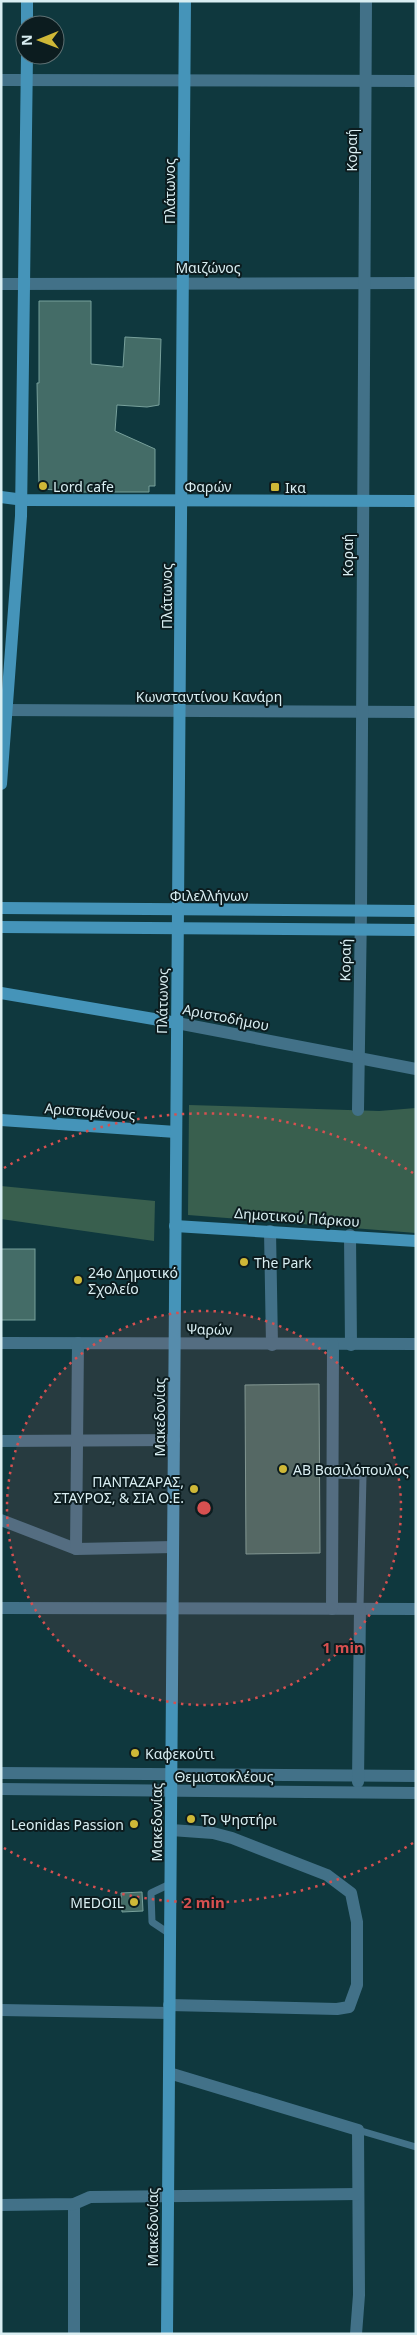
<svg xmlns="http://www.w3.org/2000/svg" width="417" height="2335" font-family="'Noto Sans',sans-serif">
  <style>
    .green { fill: #395f4e }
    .building { fill: #446c67; stroke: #77a09b }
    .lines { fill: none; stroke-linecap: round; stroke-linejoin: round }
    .lane { stroke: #427188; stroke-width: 7 }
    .street { stroke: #427188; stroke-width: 12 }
    .secondary { stroke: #4594b9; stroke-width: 12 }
    .ring { fill: none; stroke: #d75050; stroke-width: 2.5; stroke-dasharray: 2.5 5 }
    .poi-dot { fill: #cfb837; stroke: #0c1c1f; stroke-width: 2 }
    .labels { text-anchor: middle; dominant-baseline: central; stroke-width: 4; stroke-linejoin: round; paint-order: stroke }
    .street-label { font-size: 14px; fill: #d9eef2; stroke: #0c1c1f }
    .poi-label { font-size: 14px; fill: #d9eef2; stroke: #0c1c1f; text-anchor: start }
    .centre { fill: #d75050; stroke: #0c1c1f; stroke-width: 2.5 }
    .ring-label { font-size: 15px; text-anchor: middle; font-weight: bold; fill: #d75050; stroke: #0c1c1f; stroke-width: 4; stroke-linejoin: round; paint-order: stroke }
  </style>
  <rect width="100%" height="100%" fill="#0f383e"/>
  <!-- green -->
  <g class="green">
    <path d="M 189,1105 L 379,1111 L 416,1108 L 416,1233 L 188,1215 Z"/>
    <path d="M 1,1186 L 155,1201 L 154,1241 L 1,1219 Z"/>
  </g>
  <!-- building -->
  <g class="building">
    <path d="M 39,301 L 91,301 L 91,364 L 123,367 L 125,337 L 161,339 L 159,405 L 147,407 L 117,405 L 115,431 L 155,449 L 155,486 L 149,486 L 149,492 L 59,492 L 58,490 L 39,489 L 37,383 L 39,383 Z"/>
    <rect x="1" y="1249" width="34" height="71"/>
    <path d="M 319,1384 L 320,1553 L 246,1554 L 245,1385 Z"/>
    <path d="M 142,1892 L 143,1911 L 122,1912 L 121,1893 Z"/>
  </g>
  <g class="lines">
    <!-- lane -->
    <g class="lane">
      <path d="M 332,1475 L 363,1476 L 360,1608"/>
      <path d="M 170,1934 L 152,1922 L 151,1893 L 170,1884"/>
      <path d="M 358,2130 L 416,2147"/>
    </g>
    <!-- street -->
    <g class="street">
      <path d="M 1,80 L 416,81"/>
      <path d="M 1,284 L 416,283"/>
      <path d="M 1,710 L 416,712"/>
      <path d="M 177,1023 L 416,1069"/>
      <path d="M 358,1110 L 361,911 L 366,1"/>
      <path d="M 270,1231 L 272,1345"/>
      <path d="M 350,1235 L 351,1345"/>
      <path d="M 1,1343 L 416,1344"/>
      <path d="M 1,1441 L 174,1440"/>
      <path d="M 1,1520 L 76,1549 L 173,1547"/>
      <path d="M 76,1549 L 78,1343"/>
      <path d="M 1,1608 L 416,1609"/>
      <path d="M 332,1609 L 333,1345"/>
      <path d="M 1,1773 L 416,1776"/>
      <path d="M 358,1782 L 360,1608"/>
      <path d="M 1,1789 L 416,1793"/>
      <path d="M 169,2005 L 337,2009 L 349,2007 L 357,1985 L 357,1922 L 351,1893 L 327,1875 L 232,1838 L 213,1833 L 171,1830"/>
      <path d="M 1,2010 L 169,2013"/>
      <path d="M 169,2073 L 358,2130 L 359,2295 L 356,2334"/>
      <path d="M 74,2204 L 74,2334"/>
      <path d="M 1,2205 L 74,2204 L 90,2197 L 358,2194"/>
    </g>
    <!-- secondary -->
    <g class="secondary">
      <path d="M 27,25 L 27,1"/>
      <path d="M 1,497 L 24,500 L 416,501"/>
      <path d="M 1,784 L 21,516 L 27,55"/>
      <path d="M 1,908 L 416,911"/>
      <path d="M 1,927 L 416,930"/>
      <path d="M 1,993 L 177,1023"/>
      <path d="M 1,1120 L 176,1132"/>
      <path d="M 175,1226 L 416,1241"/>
      <path d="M 167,2334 L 185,1"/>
    </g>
  </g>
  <!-- distance rings -->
  <circle cx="204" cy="1508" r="197" fill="#d75050" fill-opacity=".12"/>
  <g class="ring">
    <circle cx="204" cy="1508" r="197"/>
    <path d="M413 1843A395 395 0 0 1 4 1848M4 1168A395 395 0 0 1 413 1173"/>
  </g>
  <!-- markers -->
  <g class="poi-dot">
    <circle cx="43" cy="486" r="5"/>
    <rect x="270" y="482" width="10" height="10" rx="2.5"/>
    <circle cx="244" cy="1262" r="5"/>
    <circle cx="78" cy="1280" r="5"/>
    <circle cx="283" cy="1469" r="5"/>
    <circle cx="194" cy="1489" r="5"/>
    <circle cx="135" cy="1753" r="5"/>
    <circle cx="191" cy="1819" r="5"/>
    <circle cx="134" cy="1824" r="5"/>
    <circle cx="134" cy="1902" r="5"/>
  </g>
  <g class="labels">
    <!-- street labels -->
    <g class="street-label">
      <text transform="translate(351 150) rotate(-90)">Κοραή</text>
      <text transform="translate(169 191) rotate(-90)">Πλάτωνος</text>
      <text x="208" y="267">Μαιζώνος</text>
      <text x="208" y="486">Φαρών</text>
      <text transform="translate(347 555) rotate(-90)">Κοραή</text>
      <text transform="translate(166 596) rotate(-90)">Πλάτωνος</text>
      <text x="209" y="696">Κωνσταντίνου Κανάρη</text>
      <text x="209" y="895">Φιλελλήνων</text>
      <text transform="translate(345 960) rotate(-89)">Κοραή</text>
      <text transform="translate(162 1001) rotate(-89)">Πλάτωνος</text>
      <text transform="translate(226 1017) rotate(11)">Αριστοδήμου</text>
      <text transform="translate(90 1111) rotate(4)">Αριστομένους</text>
      <text transform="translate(297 1217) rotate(4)">Δημοτικού Πάρκου</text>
      <text transform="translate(209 1329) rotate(1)">Ψαρών</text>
      <text transform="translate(159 1417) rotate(-90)">Μακεδονίας</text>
      <text x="224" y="1776">Θεμιστοκλέους</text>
      <text transform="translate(156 1822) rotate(-90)">Μακεδονίας</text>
      <text transform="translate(152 2227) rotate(-90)">Μακεδονίας</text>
    </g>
    <!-- poi labels -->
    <g class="poi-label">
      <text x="53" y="486">Lord cafe</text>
      <text x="285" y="487">Ικα</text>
      <text x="254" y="1262">The Park</text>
      <text x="88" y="1272">24ο Δημοτικό<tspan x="88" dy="16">Σχολείο</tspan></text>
      <text x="293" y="1469">ΑΒ Βασιλόπουλος</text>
      <text x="184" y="1481" text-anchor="end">ΠΑΝΤΑΖΑΡΑΣ,<tspan x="184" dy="16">ΣΤΑΥΡΟΣ, &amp; ΣΙΑ Ο.Ε.</tspan></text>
      <text x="145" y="1753">Καφεκούτι</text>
      <text x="201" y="1819">Το Ψηστήρι</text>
      <text x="124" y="1824" text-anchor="end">Leonidas Passion</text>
      <text x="124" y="1902" text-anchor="end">MEDOIL</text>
    </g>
  </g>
  <circle cx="204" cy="1508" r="8" class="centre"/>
  <g class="ring-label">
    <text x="343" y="1653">1 min</text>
    <text x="204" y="1908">2 min</text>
  </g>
  <!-- border -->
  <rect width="417" height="2335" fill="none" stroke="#d9eef2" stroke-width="5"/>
  <!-- north arrow -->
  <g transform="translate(40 40) rotate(269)"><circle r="24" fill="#0c1c1f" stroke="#5e7073"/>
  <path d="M0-4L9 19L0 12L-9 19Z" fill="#cfb837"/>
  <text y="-8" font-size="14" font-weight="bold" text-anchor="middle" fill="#d9eef2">N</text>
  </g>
</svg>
